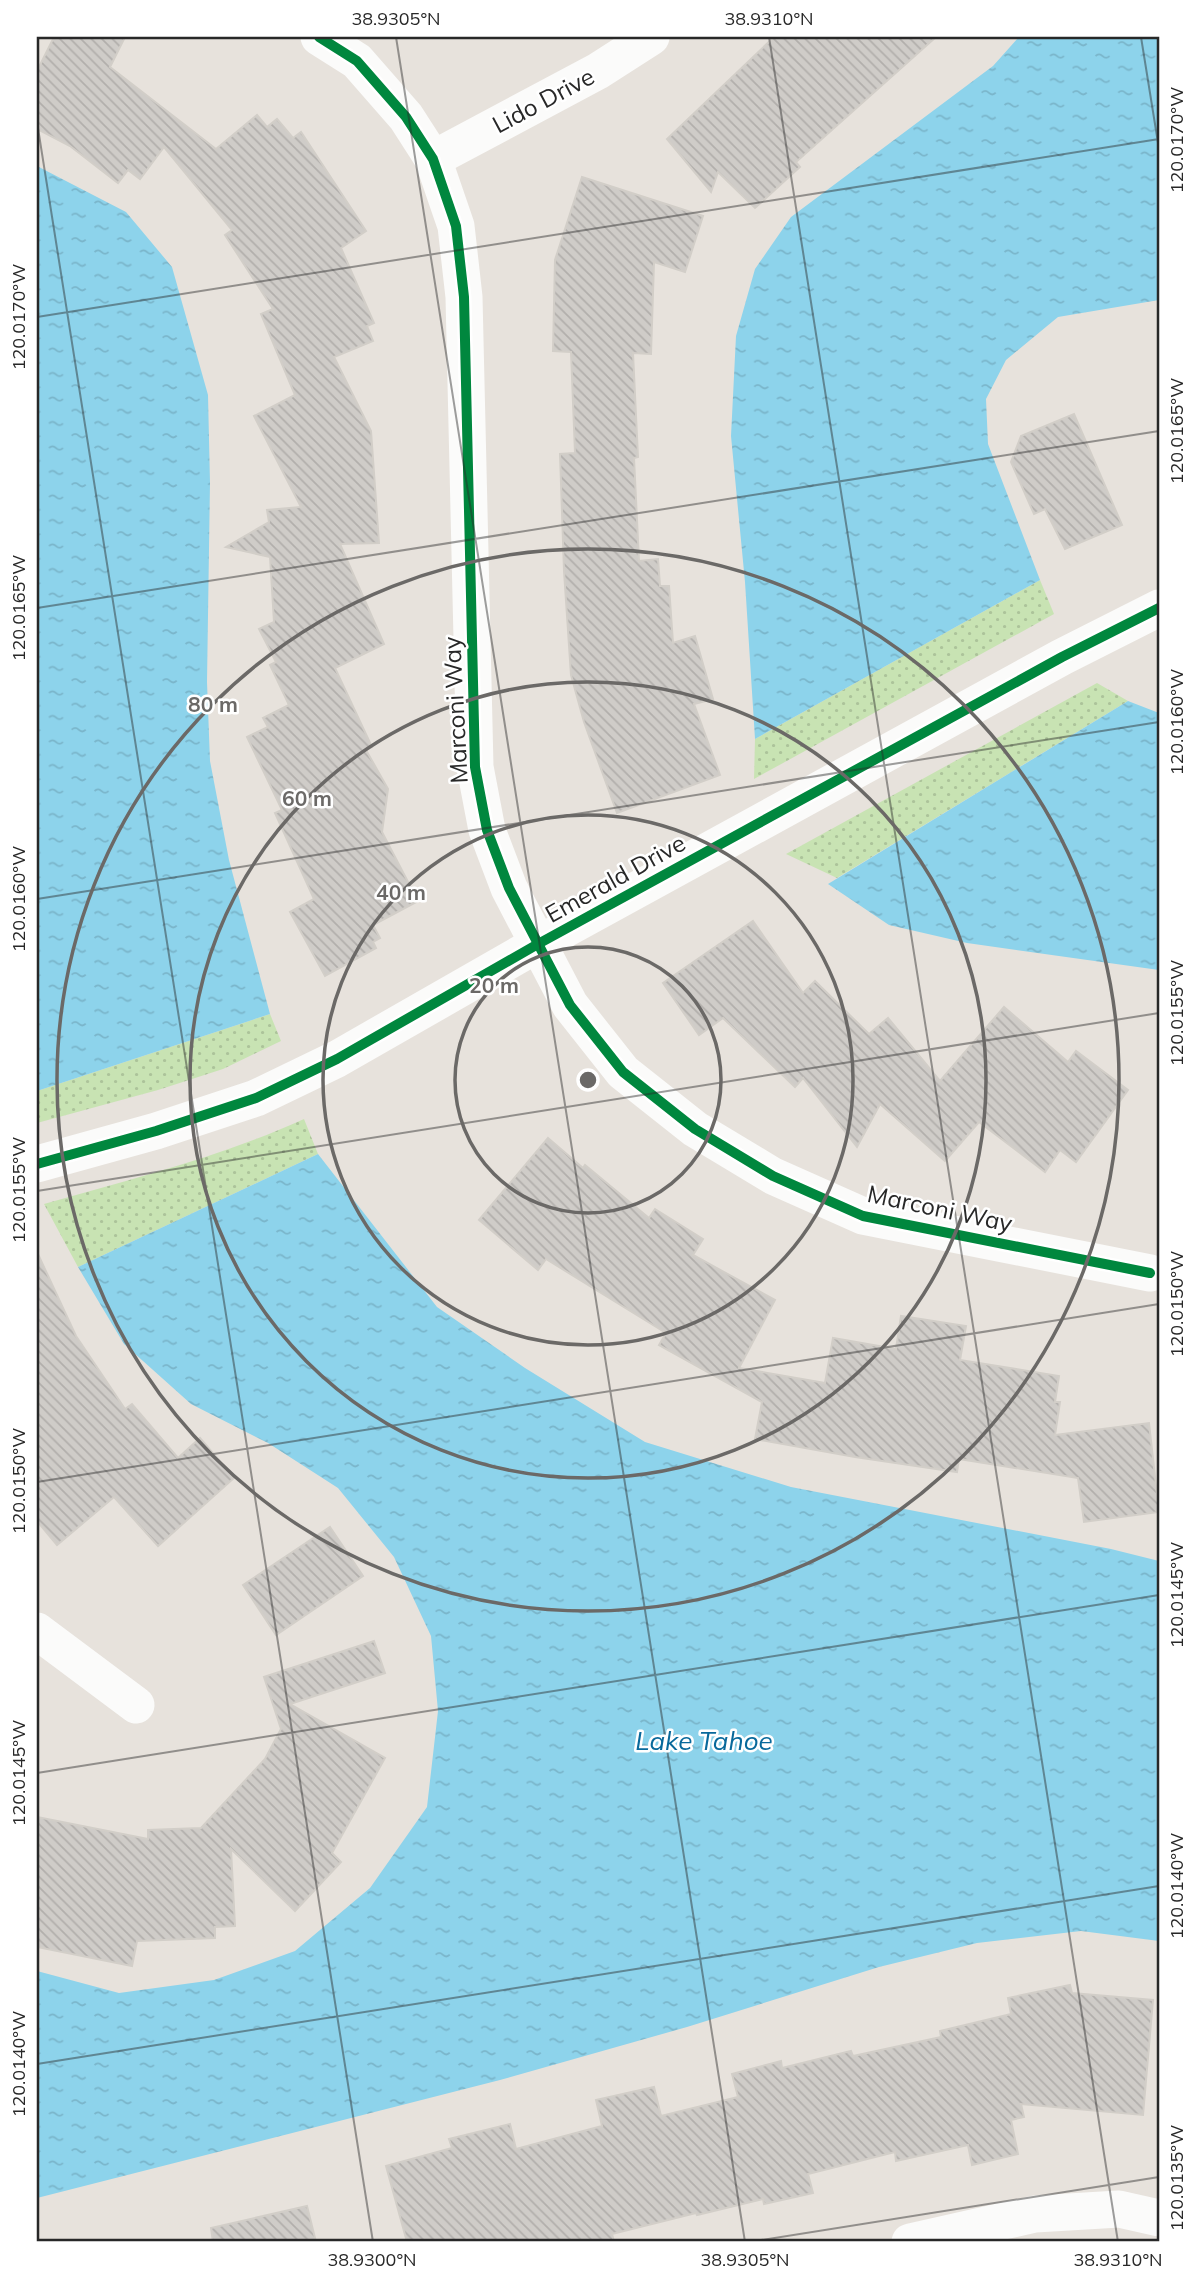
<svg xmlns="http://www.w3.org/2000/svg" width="1196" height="2279" font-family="Mulish,sans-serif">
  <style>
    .grass { fill: url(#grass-dots) }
    .water { fill: url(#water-ripples) }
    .building { fill: url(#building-back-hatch); stroke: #d2cec8; stroke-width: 2 }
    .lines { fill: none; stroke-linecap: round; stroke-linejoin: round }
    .street { stroke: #fbfbfa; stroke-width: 37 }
    .cycleway-casing { stroke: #fff; stroke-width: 15 }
    .cycleway { stroke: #00873e; stroke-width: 10 }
    .ticks { fill: none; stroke: #282828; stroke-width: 2; stroke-opacity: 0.45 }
    .ring { fill: none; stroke: #6b6967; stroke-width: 3.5 }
    .labels { text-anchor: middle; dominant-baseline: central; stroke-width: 5; stroke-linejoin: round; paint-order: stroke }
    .street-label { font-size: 24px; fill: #282828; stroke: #fff }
    .water-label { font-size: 26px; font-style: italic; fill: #08699b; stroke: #fff }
    .centre { fill: #6b6967; stroke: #fff; stroke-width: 3.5 }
    .ring-label { font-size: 21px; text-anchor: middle; font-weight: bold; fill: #6b6967; stroke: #fff; stroke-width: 5; stroke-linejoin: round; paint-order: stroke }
    .neatline { fill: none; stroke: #282828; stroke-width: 2.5 }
    .ticks-label { font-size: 18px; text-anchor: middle; fill: #282828 }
  </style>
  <defs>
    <pattern id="grass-dots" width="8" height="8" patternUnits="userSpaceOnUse" patternTransform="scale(1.75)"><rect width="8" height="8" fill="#c8e3b3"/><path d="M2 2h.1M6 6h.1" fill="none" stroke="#acc39a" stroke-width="1.8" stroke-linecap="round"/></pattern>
    <pattern id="water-ripples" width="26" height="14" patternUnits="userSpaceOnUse" patternTransform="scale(1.75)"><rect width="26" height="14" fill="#8dd3eb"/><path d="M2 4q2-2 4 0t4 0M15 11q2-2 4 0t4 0" fill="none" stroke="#7ab5ca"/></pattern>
    <pattern id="building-back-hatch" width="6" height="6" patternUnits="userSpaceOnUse" patternTransform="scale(1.75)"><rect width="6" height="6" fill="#cfccc8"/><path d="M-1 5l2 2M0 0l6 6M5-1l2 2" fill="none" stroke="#b2afac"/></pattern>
  </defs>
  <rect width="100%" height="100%" fill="#e7e2dc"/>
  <!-- grass -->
  <g class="grass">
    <path d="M 1040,580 L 1054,614 L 754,779 L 755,739 Z"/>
    <path d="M 1097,683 L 1128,701 L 837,878 L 786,854 Z"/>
    <path d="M 270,1014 L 281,1041 L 223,1069 L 158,1090 L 37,1123 L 37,1091 Z"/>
    <path d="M 304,1119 L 318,1154 L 78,1267 L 44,1204 C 132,1179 221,1157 304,1119 Z"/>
  </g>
  <!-- water -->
  <g class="water">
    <path d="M 1019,37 L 1159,37 L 1159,300 L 1058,317 L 1006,360 L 986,399 L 988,444 L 1040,580 L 755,739 L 745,582 L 731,436 L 736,336 L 755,269 L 791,217 L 993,66 Z"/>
    <path d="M 37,166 L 126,212 L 172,267 L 208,395 L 210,483 L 207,682 L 210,761 L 229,860 L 270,1014 L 37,1091 Z"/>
    <path d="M 1128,701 L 1159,713 L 1159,970 L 967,943 L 889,925 L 828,884 Z"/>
    <path d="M 318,1154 L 437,1307 L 525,1368 L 645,1442 L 791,1487 L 1111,1549 L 1159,1561 L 1159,1941 L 1081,1931 L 977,1943 L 879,1967 L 687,2027 L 500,2080 L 37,2198 L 37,1971 L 119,1993 L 214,1980 L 295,1951 L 370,1888 L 427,1807 L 438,1711 L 431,1636 L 394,1557 L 338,1488 L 268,1443 L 191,1404 L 124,1344 L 78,1267 Z"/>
  </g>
  <!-- building -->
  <g class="building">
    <path d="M 54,37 L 125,37 L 110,67 L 216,149 L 257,115 L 267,127 L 277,119 L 293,138 L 301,132 L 366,231 L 341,248 L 374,323 L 367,326 L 373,341 L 334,357 L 371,431 L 379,543 L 340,544 L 384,644 L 335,668 L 372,747 L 366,750 L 388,789 L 382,832 L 418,901 L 373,925 L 380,938 L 373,942 L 376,948 L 325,976 L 290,912 L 314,899 L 275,813 L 282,810 L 247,737 L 268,727 L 263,718 L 289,705 L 270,665 L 276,662 L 259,629 L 274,622 L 270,557 L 226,547 L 269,522 L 267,510 L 301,507 L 254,416 L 295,395 L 261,314 L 273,309 L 225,235 L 232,230 L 164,147 L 140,179 L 128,170 L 118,183 L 70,146 L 37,129 L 37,71 Z"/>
    <path d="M 774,37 L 936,37 L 796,162 L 800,167 L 755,208 L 718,172 L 711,192 L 667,139 Z"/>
    <path d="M 582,177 L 703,216 L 685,272 L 654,262 L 651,354 L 633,353 L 638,457 L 634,458 L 639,561 L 658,559 L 660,586 L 669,586 L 673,643 L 695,636 L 713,699 L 694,704 L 720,775 L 617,813 L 584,722 L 571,675 L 564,571 L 560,454 L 575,453 L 571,352 L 553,351 L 555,260 Z"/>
    <path d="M 1074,414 L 1122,525 L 1065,549 L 1045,509 L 1034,514 L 1011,462 L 1021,436 Z"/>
    <path d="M 753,921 L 803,993 L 815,981 L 869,1034 L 888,1018 L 940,1081 L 1004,1007 L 1068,1062 L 1076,1051 L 1128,1090 L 1076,1162 L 1060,1150 L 1045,1172 L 979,1122 L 945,1161 L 880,1104 L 857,1147 L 803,1078 L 795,1087 L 723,1018 L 699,1035 L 663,983 Z"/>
    <path d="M 548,1138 L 583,1168 L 585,1165 L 649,1218 L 655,1209 L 703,1239 L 693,1255 L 775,1300 L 739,1368 L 825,1383 L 833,1338 L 896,1349 L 901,1316 L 966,1326 L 960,1360 L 1059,1376 L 1055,1402 L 1060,1402 L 1055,1435 L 1149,1423 L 1159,1512 L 1084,1522 L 1078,1478 L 959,1459 L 957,1472 L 855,1457 L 755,1439 L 762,1402 L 659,1345 L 666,1333 L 546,1259 L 538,1270 L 479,1220 Z"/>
    <path d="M 37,1252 L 76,1336 L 125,1409 L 132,1404 L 178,1458 L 200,1438 L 234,1478 L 158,1546 L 114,1497 L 57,1545 L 37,1521 Z"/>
    <path d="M 330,1527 L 363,1576 L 276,1635 L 243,1585 Z"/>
    <path d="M 374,1641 L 385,1673 L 290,1704 L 385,1758 L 332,1853 L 341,1862 L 295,1911 L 231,1849 L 235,1926 L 215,1927 L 215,1938 L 137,1941 L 132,1966 L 37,1947 L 37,1817 L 148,1839 L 148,1830 L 201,1828 L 265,1759 L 281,1729 L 264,1677 Z"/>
    <path d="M 1070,1985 L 1072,1993 L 1153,2000 L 1143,2115 L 1021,2104 L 1024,2117 L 1011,2120 L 1018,2154 L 972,2165 L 968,2145 L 896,2161 L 895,2152 L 808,2174 L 813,2193 L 764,2204 L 763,2199 L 697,2215 L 696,2213 L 612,2234 L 614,2242 L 407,2242 L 386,2166 L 452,2148 L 449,2139 L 510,2124 L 516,2149 L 602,2126 L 596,2100 L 654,2087 L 661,2116 L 738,2097 L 732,2074 L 781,2061 L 782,2068 L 851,2051 L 853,2056 L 941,2037 L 940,2031 L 1011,2014 L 1008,1998 Z"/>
    <path d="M 307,2206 L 316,2242 L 213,2242 L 211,2228 Z"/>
  </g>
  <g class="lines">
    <!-- street -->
    <g class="street">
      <path d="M 319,37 L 357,61 L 406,117 L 433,159 L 456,226 L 464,297 L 475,767 L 487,830 L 509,888 L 570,1005 L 623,1072 L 695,1129 L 773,1176 L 863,1216 L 1150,1273"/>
      <path d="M 433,159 L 598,71 L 651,37"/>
      <path d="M 37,1164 L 156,1131 L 256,1098 L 337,1059 L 538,944 L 1062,657 L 1159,608"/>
      <path d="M 37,1631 L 136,1705"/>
      <path d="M 910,2242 L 1035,2214 L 1119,2209 L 1159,2218"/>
    </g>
    <defs>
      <g id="cycleway">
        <path d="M 319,37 L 357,61 L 406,117 L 433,159 L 456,226 L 464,297 L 475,767 L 487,830 L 509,888 L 570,1005 L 623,1072 L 695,1129 L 773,1176 L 863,1216 L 1150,1273"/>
        <path d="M 37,1164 L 156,1131 L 256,1098 L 337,1059 L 538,944 L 1062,657 L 1159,608"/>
      </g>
    </defs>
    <!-- cycleway casing -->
    <use href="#cycleway" class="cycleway-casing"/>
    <!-- cycleway -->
    <use href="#cycleway" class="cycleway"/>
  </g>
  <!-- ticks -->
  <path class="ticks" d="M 396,37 L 745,2242M 769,37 L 1118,2242M 1141,37 L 1159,149M 37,122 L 373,2242M 37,317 L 1159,139M 37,608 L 1159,431M 37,899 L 1159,722M 37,1191 L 1159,1013M 37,1482 L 1159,1304M 37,1773 L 1159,1595M 37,2064 L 1159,1886M 749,2242 L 1159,2177"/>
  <!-- distance rings -->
  <g class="ring">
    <circle cx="588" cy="1080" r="133"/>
    <circle cx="588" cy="1080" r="265"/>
    <circle cx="588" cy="1080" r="398"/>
    <circle cx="588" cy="1080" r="531"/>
  </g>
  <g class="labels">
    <!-- street labels -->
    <g class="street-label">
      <text transform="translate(543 100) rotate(-28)">Lido Drive</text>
      <text transform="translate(455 710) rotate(-93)">Marconi Way</text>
      <text transform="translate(615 878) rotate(-29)">Emerald Drive</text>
      <text transform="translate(940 1208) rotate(12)">Marconi Way</text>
    </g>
    <!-- water labels -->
    <g class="water-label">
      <text x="704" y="1740">Lake Tahoe</text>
    </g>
  </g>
  <circle cx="588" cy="1080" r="10" class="centre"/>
  <g class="ring-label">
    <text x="213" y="712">80 m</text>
    <text x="307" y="806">60 m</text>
    <text x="401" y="900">40 m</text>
    <text x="494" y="993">20 m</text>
  </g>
  <!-- border -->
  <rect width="1196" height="2279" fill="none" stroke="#ffffff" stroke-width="77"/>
  <rect x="38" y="38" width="1120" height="2202" class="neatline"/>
  <g class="ticks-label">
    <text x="396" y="25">38.9305°N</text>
    <text x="769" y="25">38.9310°N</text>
    <text transform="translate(1177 140) rotate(-90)" y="6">120.0170°W</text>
    <text transform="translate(19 317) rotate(-90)" y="6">120.0170°W</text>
    <text transform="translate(1177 431) rotate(-90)" y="6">120.0165°W</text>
    <text transform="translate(19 608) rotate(-90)" y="6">120.0165°W</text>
    <text transform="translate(1177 722) rotate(-90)" y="6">120.0160°W</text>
    <text transform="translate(19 899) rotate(-90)" y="6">120.0160°W</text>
    <text transform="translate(1177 1013) rotate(-90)" y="6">120.0155°W</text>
    <text transform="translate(19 1190) rotate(-90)" y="6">120.0155°W</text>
    <text transform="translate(1177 1304) rotate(-90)" y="6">120.0150°W</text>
    <text transform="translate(19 1481) rotate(-90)" y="6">120.0150°W</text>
    <text transform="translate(1177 1595) rotate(-90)" y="6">120.0145°W</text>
    <text transform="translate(19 1773) rotate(-90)" y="6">120.0145°W</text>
    <text transform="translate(1177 1886) rotate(-90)" y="6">120.0140°W</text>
    <text transform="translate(19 2064) rotate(-90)" y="6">120.0140°W</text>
    <text transform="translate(1177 2178) rotate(-90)" y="6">120.0135°W</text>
    <text x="372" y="2266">38.9300°N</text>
    <text x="745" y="2266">38.9305°N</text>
    <text x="1118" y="2266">38.9310°N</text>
  </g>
</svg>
